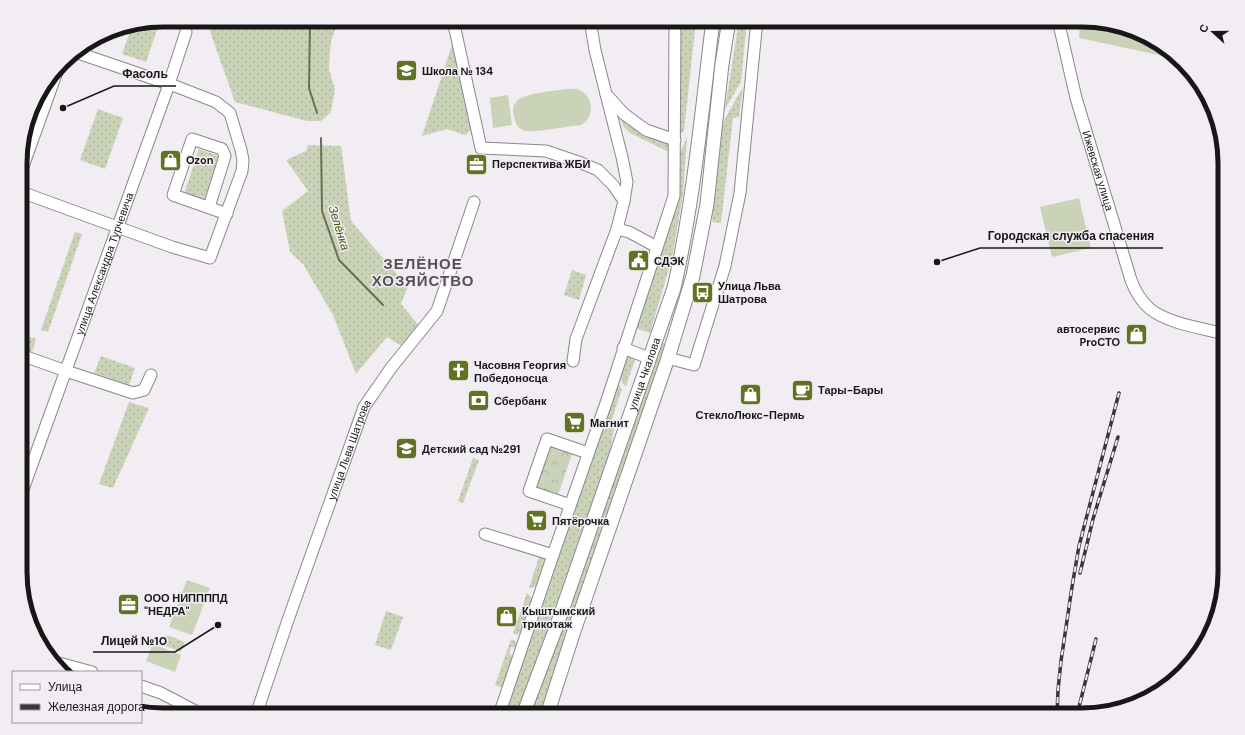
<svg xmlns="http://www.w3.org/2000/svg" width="1245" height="735" font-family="'DM Sans',sans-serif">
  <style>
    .grass { fill: url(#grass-dots) }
    .forest { fill: url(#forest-crowns) }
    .garden { fill: #cad2b8 }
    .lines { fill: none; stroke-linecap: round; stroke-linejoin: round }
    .stream { stroke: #687154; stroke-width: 2 }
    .minor-casing { stroke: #8b878b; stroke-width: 13 }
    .major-casing { stroke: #8b878b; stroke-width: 15 }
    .minor { stroke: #fff; stroke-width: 11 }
    .major { stroke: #fff; stroke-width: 13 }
    .rail-casing { stroke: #393739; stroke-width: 3.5 }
    .rail { stroke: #f2edf2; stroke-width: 2; stroke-dasharray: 6; stroke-linecap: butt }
    .labels { text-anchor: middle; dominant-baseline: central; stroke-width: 3; stroke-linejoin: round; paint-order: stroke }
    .poi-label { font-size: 11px; font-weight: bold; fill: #181718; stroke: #f2edf2; text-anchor: start }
    .street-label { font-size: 11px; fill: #181718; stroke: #f2edf2 }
    .water-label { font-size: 12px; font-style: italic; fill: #485614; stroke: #f2edf2 }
    .district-label { font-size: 15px; font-weight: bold; letter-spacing: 1px; fill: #545054; stroke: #f2edf2 }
    .rim { fill: none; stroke: #181718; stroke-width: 5 }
    .leader { fill: none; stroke: #181718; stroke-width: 1.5 }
    .callout-dot { fill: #181718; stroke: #f2edf2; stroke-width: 1.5 }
    .callout-label { font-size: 12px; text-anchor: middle; font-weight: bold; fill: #181718; stroke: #f2edf2; stroke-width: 3; stroke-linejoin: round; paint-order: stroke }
  </style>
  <defs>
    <pattern id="grass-dots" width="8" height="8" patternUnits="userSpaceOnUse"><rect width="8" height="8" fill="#cad2b8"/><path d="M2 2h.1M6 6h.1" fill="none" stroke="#adb49d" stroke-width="1.8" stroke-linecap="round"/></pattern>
    <pattern id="forest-crowns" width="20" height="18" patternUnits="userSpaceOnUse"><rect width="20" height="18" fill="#cad2b8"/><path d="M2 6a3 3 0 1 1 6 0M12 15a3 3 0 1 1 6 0" fill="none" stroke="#adb49d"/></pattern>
  </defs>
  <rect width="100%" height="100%" fill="#f2edf2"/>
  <!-- grass -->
  <g class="grass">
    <path d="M 206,20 L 339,20 L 331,41 L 330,50 L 329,70 L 335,89 L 331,112 L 321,121 L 307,121 L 235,102 Z"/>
    <path d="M 681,20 L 696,20 L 684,131 L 679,135 Z"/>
    <path d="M 739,20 L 747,20 L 741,82 L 725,109 Z"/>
    <path d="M 160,21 L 146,62 L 122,54 L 132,26 Z"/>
    <path d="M 453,42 L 473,129 L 465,135 L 447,129 L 422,136 Z"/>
    <path d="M 743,87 L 739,117 L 733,118 L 721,223 L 712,222 L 723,122 Z"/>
    <path d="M 98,109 L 123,118 L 105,169 L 80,160 Z"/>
    <path d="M 620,116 L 666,142 L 669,146 L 671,153 L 630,133 L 623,126 Z"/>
    <path d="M 687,137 L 683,194 L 672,258 L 650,333 L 633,327 L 678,165 L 681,163 L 680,153 Z"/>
    <path d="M 308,145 L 341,146 L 351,221 L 408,287 L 401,304 L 420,327 L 402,346 L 387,337 L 356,374 L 333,315 L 303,264 L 290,252 L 282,211 L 308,191 L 286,160 L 306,151 Z"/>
    <path d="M 199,149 L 219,156 L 204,201 L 184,194 Z"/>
    <path d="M 75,232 L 82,234 L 48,332 L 41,330 Z"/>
    <path d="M 572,270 L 586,275 L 579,300 L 564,295 Z"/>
    <path d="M 21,334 L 36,339 L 32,352 L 21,349 Z"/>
    <path d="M 662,343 L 665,344 L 567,629 L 540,715 L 530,715 L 563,627 Z"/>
    <path d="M 628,355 L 636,357 L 626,386 L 624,385 L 620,378 Z"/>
    <path d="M 101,356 L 135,368 L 129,385 L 94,373 Z"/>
    <path d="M 615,380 L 622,389 L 611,422 L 598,427 Z"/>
    <path d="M 129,402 L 149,408 L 113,488 L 99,484 Z"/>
    <path d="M 610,427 L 614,429 L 610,451 L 550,622 L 516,715 L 502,715 L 600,432 Z"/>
    <path d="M 473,458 L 479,460 L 463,503 L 458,501 Z"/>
    <path d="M 540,554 L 545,558 L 537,585 L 535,587 L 529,588 Z"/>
    <path d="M 527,593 L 532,598 L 521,632 L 517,635 L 513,633 Z"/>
    <path d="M 386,611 L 403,617 L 391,650 L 375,645 Z"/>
    <path d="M 167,635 L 185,642 L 181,652 L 163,645 Z"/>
    <path d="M 511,639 L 515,641 L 517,645 L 516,648 L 511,647 L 509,654 L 513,656 L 503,686 L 500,687 L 495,685 Z"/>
  </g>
  <!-- forest -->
  <path class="forest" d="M 548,442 L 573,451 L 557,498 L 532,490 Z"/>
  <!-- garden -->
  <g class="garden">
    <path d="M 1080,20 L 1154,39 L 1173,58 L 1079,38 Z"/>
    <path d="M 566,89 C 570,89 575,88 579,90 C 593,95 596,117 581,125 C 568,126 535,133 525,131 C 518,129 516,124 514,117 C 513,112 512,107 516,102 C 522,93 555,91 566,89 Z"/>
    <path d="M 508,95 L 512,125 L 493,128 L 490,98 Z"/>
    <path d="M 1079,198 L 1091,248 L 1052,257 L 1040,207 Z"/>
    <path d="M 187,580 L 210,588 L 192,635 L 169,627 Z"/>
    <path d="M 153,644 L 181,655 L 175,672 L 146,661 Z"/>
  </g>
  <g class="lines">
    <!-- stream -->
    <g class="stream">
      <path d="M 309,20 L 310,22 L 309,88 L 317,113"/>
      <path d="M 321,138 L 322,211 L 339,260 L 383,305"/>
    </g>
    <defs>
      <g id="minor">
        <path d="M 453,20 L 481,148 L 546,151 L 581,163 L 598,170 L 613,185 L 624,201"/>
        <path d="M 590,20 L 595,50 L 606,94 L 624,114 L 646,130 L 675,140"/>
        <path id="s1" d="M 1058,20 L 1076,98 L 1131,280 C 1135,291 1141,301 1150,309 C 1169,324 1202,328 1225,334"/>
        <path d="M 21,172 L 58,69"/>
        <path d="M 21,192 L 172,247 L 210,258 L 242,171 L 243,160 L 241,150 L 230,113 L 216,102 L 175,86 L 75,52"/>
        <path d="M 209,207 L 225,156 L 222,149 L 192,139 L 173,195 L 227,214"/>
        <path d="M 617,229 L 629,232 L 657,247"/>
        <path d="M 623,348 L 649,358"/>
        <path d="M 21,355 L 66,371 L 133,393 L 144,390 L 151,375"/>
        <path d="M 668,358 L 694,365 L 725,266 L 740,193 L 757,20"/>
        <path d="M 573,361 L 576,339 L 617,229 L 624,201 L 627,182 L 622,157 L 606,94"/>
        <path id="s2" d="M 21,495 L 167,90 L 186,32"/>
        <path d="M 570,505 L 529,491 L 547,439 L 588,453"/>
        <path d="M 485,534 L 553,555"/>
        <path d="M 55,662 L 92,672"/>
        <path d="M 141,686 L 161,693 L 203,715"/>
        <path id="s3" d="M 256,715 L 289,617 L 364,407 L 391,368 L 437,311 L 474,202"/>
        <path d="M 499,715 L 553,555 L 606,403 L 674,196 L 675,20"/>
      </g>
      <g id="major">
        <path id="s4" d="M 523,715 L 557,625 L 674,288 C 694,200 702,109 713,20"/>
        <path d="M 547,715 L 574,631 L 668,358 L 693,276 L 707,204 L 722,64 L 729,20"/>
      </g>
    </defs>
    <!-- minor casing -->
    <use href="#minor" class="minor-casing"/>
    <!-- major casing -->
    <use href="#major" class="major-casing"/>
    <!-- minor -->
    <use href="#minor" class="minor"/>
    <!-- major -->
    <use href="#major" class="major"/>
    <defs>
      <g id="rail">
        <path d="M 1080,573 L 1093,519 L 1118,437"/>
        <path d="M 1134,702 L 1135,700"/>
        <path d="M 1057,715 L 1058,690 L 1061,661 L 1072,587 L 1079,546 L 1119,393"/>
        <path d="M 1077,715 L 1096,639"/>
      </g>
    </defs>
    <!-- rail casing -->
    <use href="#rail" class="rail-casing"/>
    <!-- rail -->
    <use href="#rail" class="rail"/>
  </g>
  <!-- icons -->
  <defs>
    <symbol id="school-square" viewBox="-11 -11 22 22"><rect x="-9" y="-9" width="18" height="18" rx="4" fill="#617322" stroke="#f2edf2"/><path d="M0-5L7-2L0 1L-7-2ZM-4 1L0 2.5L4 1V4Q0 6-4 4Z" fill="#fff"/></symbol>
    <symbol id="shop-square" viewBox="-11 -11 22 22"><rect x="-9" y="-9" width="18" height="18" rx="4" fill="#617322" stroke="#f2edf2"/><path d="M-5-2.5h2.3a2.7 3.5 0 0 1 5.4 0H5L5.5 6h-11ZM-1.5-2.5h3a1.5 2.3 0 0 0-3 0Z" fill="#fff"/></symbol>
    <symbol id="office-square" viewBox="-11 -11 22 22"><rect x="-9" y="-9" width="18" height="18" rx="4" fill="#617322" stroke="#f2edf2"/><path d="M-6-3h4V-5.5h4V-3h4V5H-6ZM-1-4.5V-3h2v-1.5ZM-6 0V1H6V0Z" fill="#fff"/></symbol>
    <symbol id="civic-square" viewBox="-11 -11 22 22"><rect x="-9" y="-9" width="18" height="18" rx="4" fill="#617322" stroke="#f2edf2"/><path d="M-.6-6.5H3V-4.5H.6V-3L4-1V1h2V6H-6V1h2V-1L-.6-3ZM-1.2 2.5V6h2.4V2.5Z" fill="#fff"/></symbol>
    <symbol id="bus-square" viewBox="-11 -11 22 22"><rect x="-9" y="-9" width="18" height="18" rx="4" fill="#617322" stroke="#f2edf2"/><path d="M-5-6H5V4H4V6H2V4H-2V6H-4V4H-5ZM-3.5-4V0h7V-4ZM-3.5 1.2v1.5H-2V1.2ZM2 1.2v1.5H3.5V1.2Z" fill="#fff"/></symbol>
    <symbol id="church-square" viewBox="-11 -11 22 22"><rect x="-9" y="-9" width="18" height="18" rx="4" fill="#617322" stroke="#f2edf2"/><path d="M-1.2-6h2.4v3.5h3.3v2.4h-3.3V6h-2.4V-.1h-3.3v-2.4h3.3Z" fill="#fff"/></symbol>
    <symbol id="cafe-square" viewBox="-11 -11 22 22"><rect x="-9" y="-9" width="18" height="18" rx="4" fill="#617322" stroke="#f2edf2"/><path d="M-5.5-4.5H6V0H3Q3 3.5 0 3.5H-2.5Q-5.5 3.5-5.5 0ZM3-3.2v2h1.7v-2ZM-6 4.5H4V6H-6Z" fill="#fff"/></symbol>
    <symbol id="bank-square" viewBox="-11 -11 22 22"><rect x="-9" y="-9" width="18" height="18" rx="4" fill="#617322" stroke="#f2edf2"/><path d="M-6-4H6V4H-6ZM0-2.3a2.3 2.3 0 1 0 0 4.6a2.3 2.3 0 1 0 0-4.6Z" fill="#fff"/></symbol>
    <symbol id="supermarket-square" viewBox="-11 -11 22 22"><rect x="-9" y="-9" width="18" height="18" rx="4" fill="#617322" stroke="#f2edf2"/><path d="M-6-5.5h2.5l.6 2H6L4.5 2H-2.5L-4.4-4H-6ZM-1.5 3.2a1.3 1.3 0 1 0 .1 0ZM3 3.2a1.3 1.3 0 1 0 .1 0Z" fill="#fff"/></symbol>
  </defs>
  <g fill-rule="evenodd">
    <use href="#school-square" x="394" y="58" width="25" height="25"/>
    <use href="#shop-square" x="158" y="148" width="25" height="25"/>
    <use href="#office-square" x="464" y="152" width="25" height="25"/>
    <use href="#civic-square" x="626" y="248" width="25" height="25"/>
    <use href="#bus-square" x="690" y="280" width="25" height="25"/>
    <use href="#shop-square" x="1124" y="322" width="25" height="25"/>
    <use href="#church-square" x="446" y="358" width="25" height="25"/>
    <use href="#cafe-square" x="790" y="378" width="25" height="25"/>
    <use href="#shop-square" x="738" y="382" width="25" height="25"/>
    <use href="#bank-square" x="466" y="388" width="25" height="25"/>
    <use href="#supermarket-square" x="562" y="410" width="25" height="25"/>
    <use href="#school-square" x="394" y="436" width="25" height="25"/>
    <use href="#supermarket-square" x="524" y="508" width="25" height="25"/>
    <use href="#office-square" x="116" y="592" width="25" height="25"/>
    <use href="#shop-square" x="494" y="604" width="25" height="25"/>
  </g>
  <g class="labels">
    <!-- poi labels -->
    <g class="poi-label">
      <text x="422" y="71">Школа № 134</text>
      <text x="186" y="160">Ozon</text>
      <text x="492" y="164">Перспектива ЖБИ</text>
      <text x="654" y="261">СДЭК</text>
      <text x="718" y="286">Улица Льва<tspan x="718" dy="13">Шатрова</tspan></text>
      <text x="1120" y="329" text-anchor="end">автосервис<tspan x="1120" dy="13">ProСТО</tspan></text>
      <text x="474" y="365">Часовня Георгия<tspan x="474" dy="13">Победоносца</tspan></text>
      <text x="818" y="390">Тары-Бары</text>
      <text x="494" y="401">Сбербанк</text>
      <text x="750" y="415" text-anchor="middle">СтеклоЛюкс-Пермь</text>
      <text x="590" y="423">Магнит</text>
      <text x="422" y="449">Детский сад №291</text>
      <text x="552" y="521">Пятёрочка</text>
      <text x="144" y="598">ООО НИППППД<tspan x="144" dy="13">"НЕДРА"</tspan></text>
      <text x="522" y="611">Кыштымский<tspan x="522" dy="13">трикотаж</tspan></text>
    </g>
    <!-- street labels -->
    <g class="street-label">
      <text stroke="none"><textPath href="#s1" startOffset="156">Ижевская улица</textPath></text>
      <text stroke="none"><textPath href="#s2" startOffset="246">улица Александра Турчевича</textPath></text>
      <text stroke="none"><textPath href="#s4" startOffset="362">улица Чкалова</textPath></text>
      <text stroke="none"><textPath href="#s3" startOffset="281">улица Льва Шатрова</textPath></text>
    </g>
    <!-- water labels -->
    <g class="water-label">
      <text transform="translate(339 228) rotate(73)">Зелёнка</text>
    </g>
    <!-- district labels -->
    <g class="district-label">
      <text x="423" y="264">ЗЕЛЁНОЕ<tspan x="423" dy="17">ХОЗЯЙСТВО</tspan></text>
    </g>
  </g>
  <!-- crop -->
  <path d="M0 0H1245V735H0ZM163 27H1082A136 136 0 0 1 1218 163V572A136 136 0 0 1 1082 708H163A136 136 0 0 1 27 572V163A136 136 0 0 1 163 27Z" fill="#f2edf2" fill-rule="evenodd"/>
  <path class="rim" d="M163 27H1082A136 136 0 0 1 1218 163V572A136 136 0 0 1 1082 708H163A136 136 0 0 1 27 572V163A136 136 0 0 1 163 27Z"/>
  <!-- callouts -->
  <path class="leader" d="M63 108L114 86H176M937 262L980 248H1163M218 625L175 652H93"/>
  <g class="callout-dot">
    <circle cx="63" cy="108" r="4"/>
    <circle cx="937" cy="262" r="4"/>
    <circle cx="218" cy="625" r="4"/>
  </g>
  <g class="callout-label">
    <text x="145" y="78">Фасоль</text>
    <text x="1071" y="240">Городская служба спасения</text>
    <text x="134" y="645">Лицей №10</text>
  </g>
  <!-- legend -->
  <rect x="12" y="671" width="130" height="52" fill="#f2edf2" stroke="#9b979b"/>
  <rect x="20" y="684" width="20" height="6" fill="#ffffff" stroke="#9b979b"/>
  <text x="48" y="691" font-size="12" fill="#181718">Улица</text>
  <rect x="20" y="704" width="20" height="6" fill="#393739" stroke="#9b979b"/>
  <text x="48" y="711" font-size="12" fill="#181718">Железная дорога</text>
  <!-- north arrow -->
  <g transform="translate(1213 32) rotate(291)" stroke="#f2edf2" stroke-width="3" paint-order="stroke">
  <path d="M0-3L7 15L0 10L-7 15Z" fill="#181718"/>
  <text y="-6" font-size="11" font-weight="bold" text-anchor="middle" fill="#181718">С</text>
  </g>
</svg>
